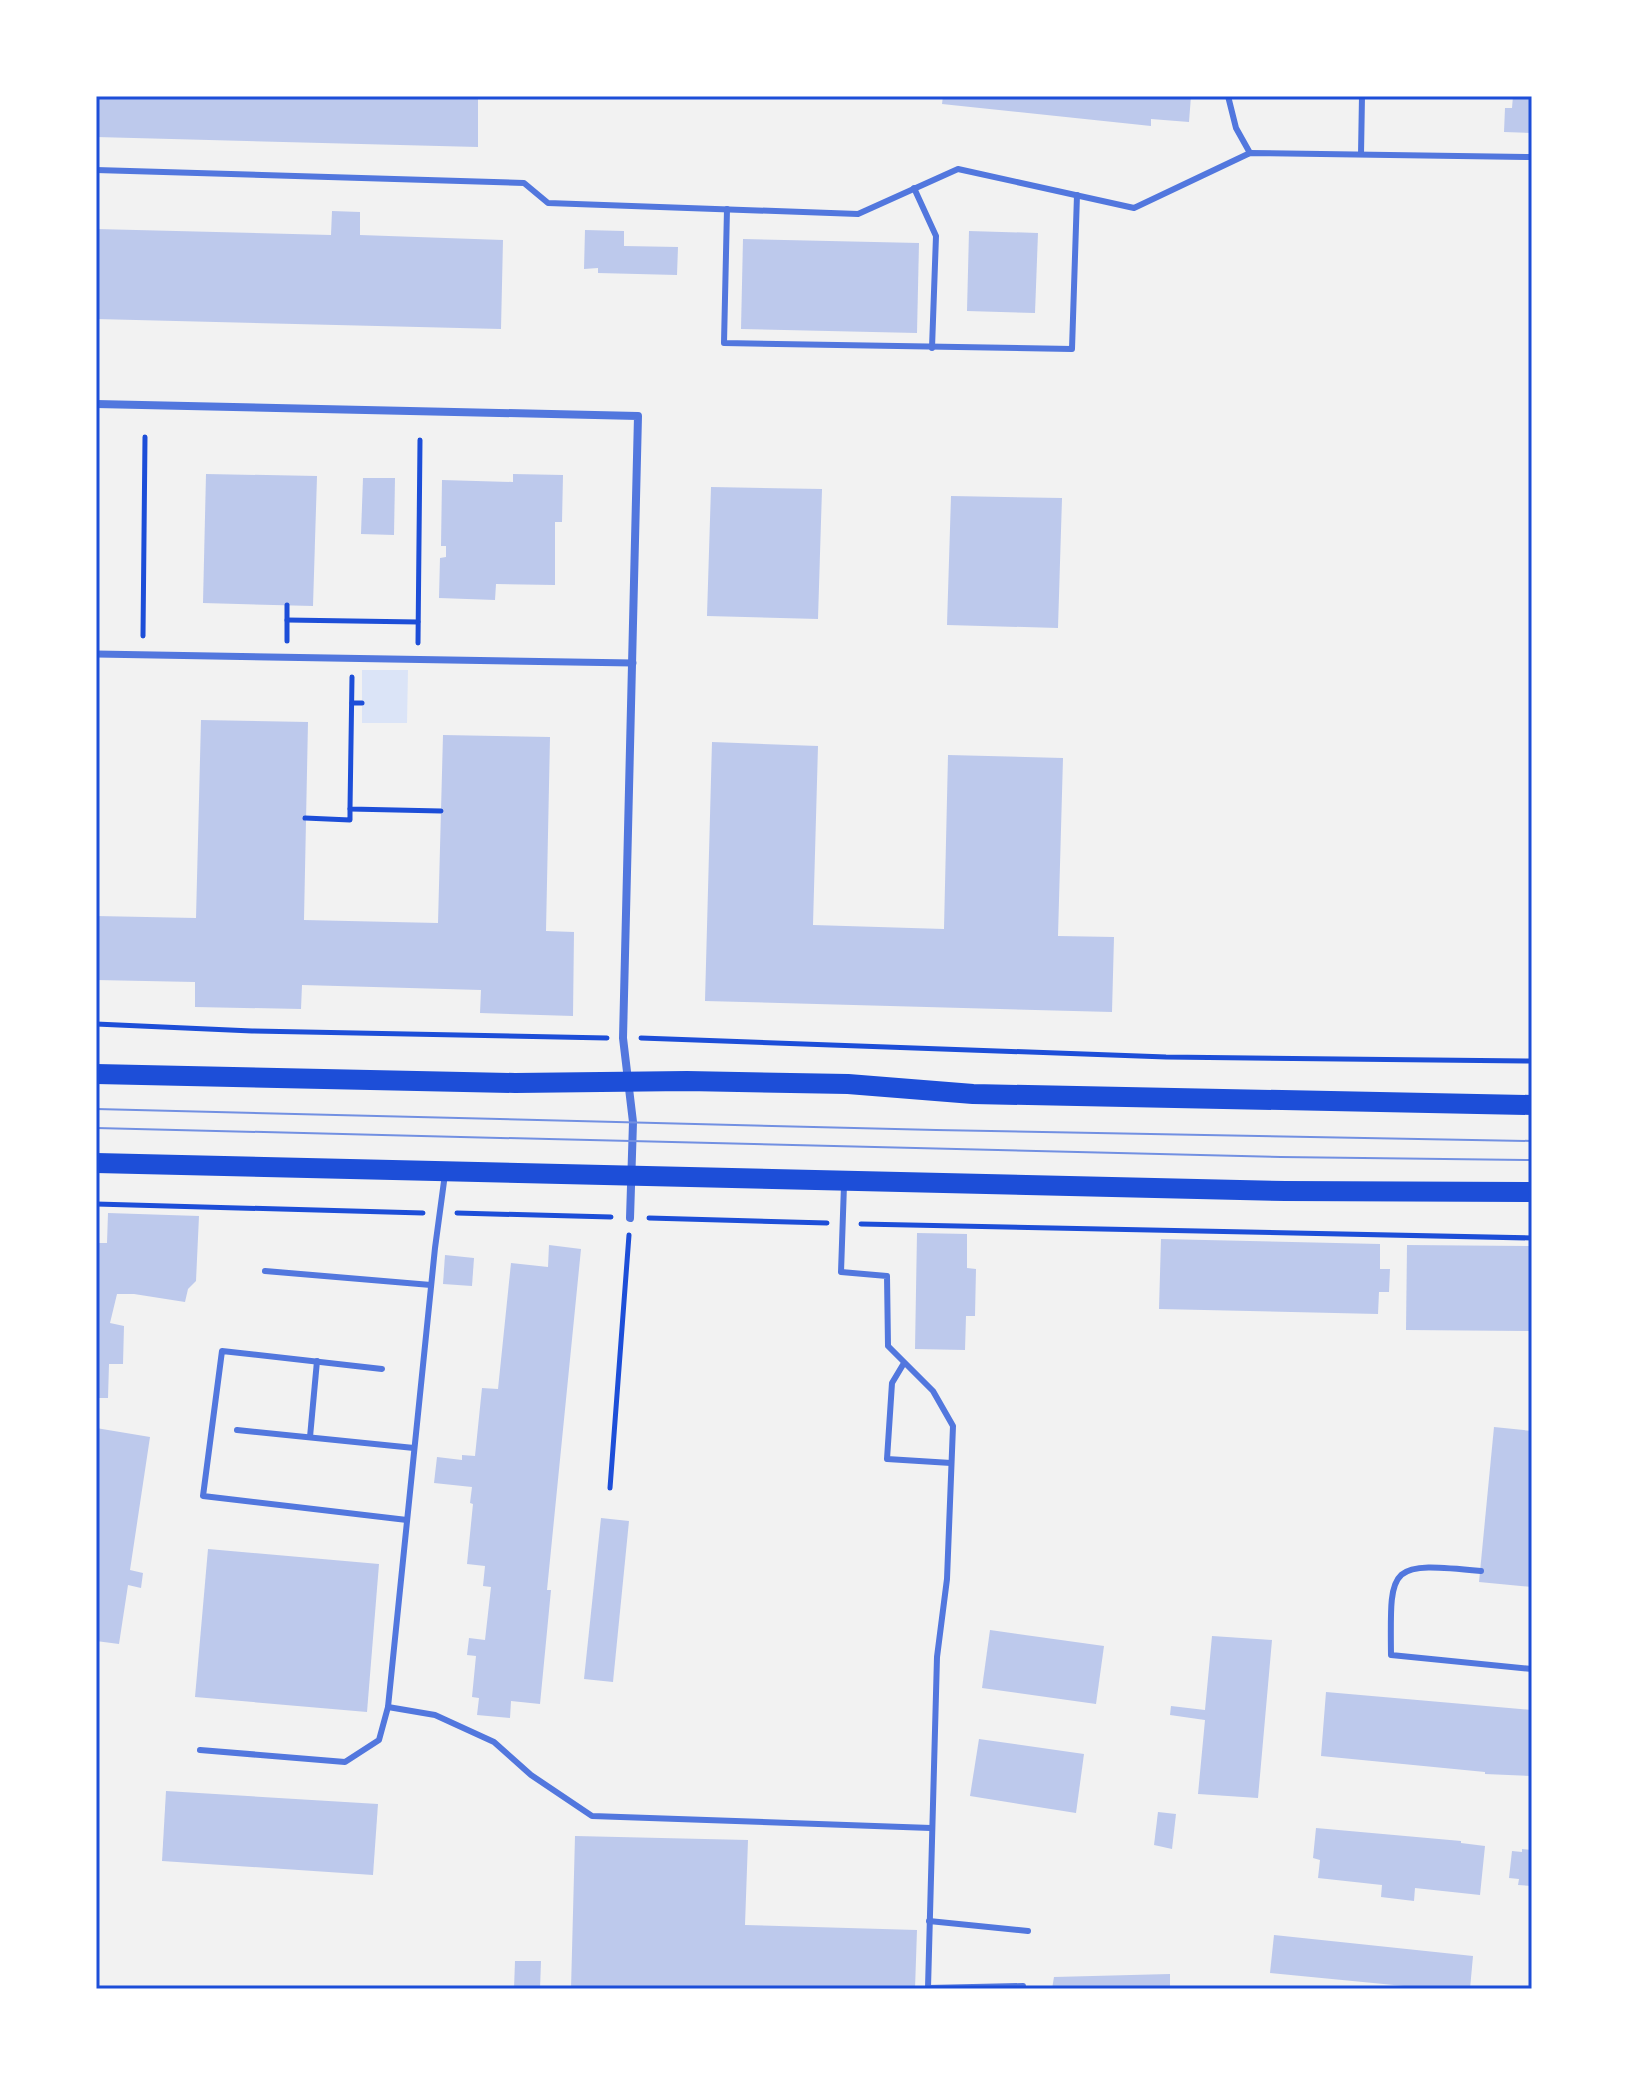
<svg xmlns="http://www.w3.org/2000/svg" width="1628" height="2085" font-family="Arial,sans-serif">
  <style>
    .green { fill: #dbe4f7 }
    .building { fill: #bdc9ec }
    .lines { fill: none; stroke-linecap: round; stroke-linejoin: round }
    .path { stroke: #1d4ed8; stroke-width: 5 }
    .service { stroke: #5277de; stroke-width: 6 }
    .pedestrian { stroke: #5277de; stroke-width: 7 }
    .minor { stroke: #5277de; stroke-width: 8 }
    .primary { stroke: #1d4ed8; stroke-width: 20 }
    .tram { stroke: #7290e2; stroke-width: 2 }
    .neatline { fill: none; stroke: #1d4ed8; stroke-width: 3 }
  </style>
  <rect width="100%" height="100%" fill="#f2f2f2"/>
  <!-- green -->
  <path class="green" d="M 362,670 L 408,670 L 407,723 L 362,723 Z"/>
  <!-- building -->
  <g class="building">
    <path d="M 96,96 L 478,96 L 478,147 L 96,137 Z"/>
    <path d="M 943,96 L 1191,96 L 1189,122 L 1151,119 L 1151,126 L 942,104 Z"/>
    <path d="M 1513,96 L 1532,96 L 1532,133 L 1504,132 L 1505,108 L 1512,108 Z"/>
    <path d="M 332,211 L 360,212 L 360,235 L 503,240 L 501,329 L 96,319 L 96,229 L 331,235 Z"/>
    <path d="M 585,230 L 624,231 L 624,246 L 678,247 L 677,275 L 598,273 L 598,268 L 584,269 Z"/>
    <path d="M 969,231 L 1038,233 L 1035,313 L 967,311 Z"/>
    <path d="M 743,239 L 919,243 L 917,333 L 741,329 Z"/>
    <path d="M 206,474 L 317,476 L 313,606 L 203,603 Z"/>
    <path d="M 513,474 L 563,475 L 562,522 L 555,522 L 555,585 L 496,584 L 495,600 L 439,598 L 440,558 L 446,557 L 446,546 L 441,546 L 442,480 L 513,482 Z"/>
    <path d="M 363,478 L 395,478 L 394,535 L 361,534 Z"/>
    <path d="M 711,487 L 822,489 L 818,619 L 707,616 Z"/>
    <path d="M 951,496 L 1062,498 L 1058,628 L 947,625 Z"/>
    <path d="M 201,720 L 308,722 L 304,920 L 438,923 L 443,735 L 550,737 L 546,931 L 574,932 L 573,1016 L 480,1013 L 481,990 L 302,985 L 301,1009 L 195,1007 L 195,982 L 96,980 L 96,916 L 196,918 Z"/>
    <path d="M 712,742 L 818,746 L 813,925 L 944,929 L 948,755 L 1063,758 L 1058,936 L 1114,937 L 1112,1012 L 705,1001 Z"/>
    <path d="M 108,1213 L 199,1216 L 196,1281 L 188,1289 L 185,1302 L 134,1294 L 117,1294 L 110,1323 L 124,1326 L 123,1364 L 109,1364 L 108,1398 L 96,1398 L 96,1243 L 107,1243 Z"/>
    <path d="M 917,1233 L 967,1234 L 967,1268 L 976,1269 L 975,1316 L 966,1316 L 965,1350 L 915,1349 Z"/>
    <path d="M 1161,1239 L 1380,1244 L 1380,1269 L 1390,1269 L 1389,1292 L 1379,1292 L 1378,1314 L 1159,1309 Z"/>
    <path d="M 549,1245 L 581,1249 L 547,1590 L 551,1590 L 540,1704 L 511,1701 L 510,1718 L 477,1715 L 479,1698 L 472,1697 L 476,1656 L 467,1655 L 469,1638 L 485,1640 L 491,1587 L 483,1586 L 485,1566 L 467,1564 L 473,1504 L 470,1503 L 472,1487 L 434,1483 L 437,1457 L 462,1460 L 462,1455 L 475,1456 L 482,1388 L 498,1389 L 511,1263 L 548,1267 Z"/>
    <path d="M 1407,1245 L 1532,1246 L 1532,1331 L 1406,1330 Z"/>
    <path d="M 445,1255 L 474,1258 L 472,1286 L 443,1284 Z"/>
    <path d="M 1494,1427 L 1532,1431 L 1532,1587 L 1479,1582 Z"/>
    <path d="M 96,1428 L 150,1437 L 130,1570 L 143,1573 L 141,1588 L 128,1585 L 119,1644 L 96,1641 Z"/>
    <path d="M 601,1518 L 629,1521 L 613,1682 L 584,1679 Z"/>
    <path d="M 208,1549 L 379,1564 L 367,1712 L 195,1697 Z"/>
    <path d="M 990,1630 L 1104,1646 L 1096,1704 L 982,1688 Z"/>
    <path d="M 1212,1636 L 1272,1640 L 1258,1798 L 1198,1794 L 1205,1720 L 1170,1715 L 1171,1706 L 1205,1710 Z"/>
    <path d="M 1326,1692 L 1532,1710 L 1532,1776 L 1485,1774 L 1485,1772 L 1321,1756 Z"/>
    <path d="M 979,1739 L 1084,1754 L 1076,1813 L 970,1796 Z"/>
    <path d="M 166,1791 L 378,1804 L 373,1875 L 162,1861 Z"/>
    <path d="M 1158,1812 L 1176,1814 L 1172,1849 L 1154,1845 Z"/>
    <path d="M 1316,1828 L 1461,1841 L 1461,1843 L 1485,1846 L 1480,1895 L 1415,1888 L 1414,1901 L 1381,1897 L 1382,1885 L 1318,1878 L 1320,1860 L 1313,1858 Z"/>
    <path d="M 575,1836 L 748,1840 L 745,1925 L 917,1930 L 915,1989 L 571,1989 Z"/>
    <path d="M 1522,1849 L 1532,1850 L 1532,1886 L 1518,1885 L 1519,1879 L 1509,1878 L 1512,1851 L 1522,1852 Z"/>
    <path d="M 1274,1935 L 1473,1956 L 1470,1989 L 1435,1989 L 1270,1973 Z"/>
    <path d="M 515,1961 L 541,1961 L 540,1989 L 514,1989 Z"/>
    <path d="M 1170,1974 L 1170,1989 L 1052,1989 L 1054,1977 Z"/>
  </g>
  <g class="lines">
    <!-- path -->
    <g class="path">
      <path d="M 287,620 L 418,622"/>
      <path d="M 143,636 L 145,437"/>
      <path d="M 287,641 L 287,605"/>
      <path d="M 418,643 L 420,440"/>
      <path d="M 352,677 L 350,809 L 441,811"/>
      <path d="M 352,703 L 362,703"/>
      <path d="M 305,818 L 350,820 L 350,809"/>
      <path d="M 96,1024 L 252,1031 L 607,1038"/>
      <path d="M 641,1038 L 1166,1057 L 1532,1061"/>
      <path d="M 96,1204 L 423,1213"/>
      <path d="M 457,1213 L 611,1217"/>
      <path d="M 649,1218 L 827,1223"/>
      <path d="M 861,1224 L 1532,1238"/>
      <path d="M 610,1488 L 629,1235"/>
    </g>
    <!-- service -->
    <g class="service">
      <path d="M 1228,96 L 1236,128 L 1250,153"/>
      <path d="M 1361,154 L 1362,96"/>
      <path d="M 96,170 L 524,183 L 548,203 L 858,214 L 958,169 L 1134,208 L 1250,153 L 1532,157"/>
      <path d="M 914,188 L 936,236 L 932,348"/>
      <path d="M 727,209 L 724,343 L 1072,349 L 1077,195"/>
      <path d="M 844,1185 L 841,1272 L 887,1276 L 888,1346 L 933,1391 L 953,1426 L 947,1579 L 937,1657 L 928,1988 L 1023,1986"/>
      <path d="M 265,1271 L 431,1285"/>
      <path d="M 904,1363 L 892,1383 L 887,1459 L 951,1463"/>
      <path d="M 382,1369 L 222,1351 L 203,1496 L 407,1520"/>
      <path d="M 237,1430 L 414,1448"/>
      <path d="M 310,1437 L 317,1361"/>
      <path d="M 1481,1571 C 1388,1562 1390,1564 1391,1655 L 1532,1669"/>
      <path d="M 388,1707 L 435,1715 L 494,1742 L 531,1775 L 592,1816 L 931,1828"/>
      <path d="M 200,1750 L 345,1762 L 379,1740 L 388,1707 L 435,1248 L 445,1174"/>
      <path d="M 929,1921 L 1028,1931"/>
    </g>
    <!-- pedestrian -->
    <path class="pedestrian" d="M 96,654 L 633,663"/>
    <!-- minor -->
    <path class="minor" d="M 96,404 L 638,416 L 623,1038 L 633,1122 L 630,1218"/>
    <!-- primary -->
    <g class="primary">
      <path d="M 96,1074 L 515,1083 L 687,1081 L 848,1084 L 973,1094 L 1532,1105"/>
      <path d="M 96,1163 L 1285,1191 L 1532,1192"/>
    </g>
    <!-- tram -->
    <g class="tram">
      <path d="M 96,1109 L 936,1130 L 1532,1141"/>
      <path d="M 96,1128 L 1281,1157 L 1532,1160"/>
    </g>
  </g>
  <!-- border -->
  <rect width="1628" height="2085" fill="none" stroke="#ffffff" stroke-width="196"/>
  <rect x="98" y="98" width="1432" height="1889" class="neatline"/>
</svg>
